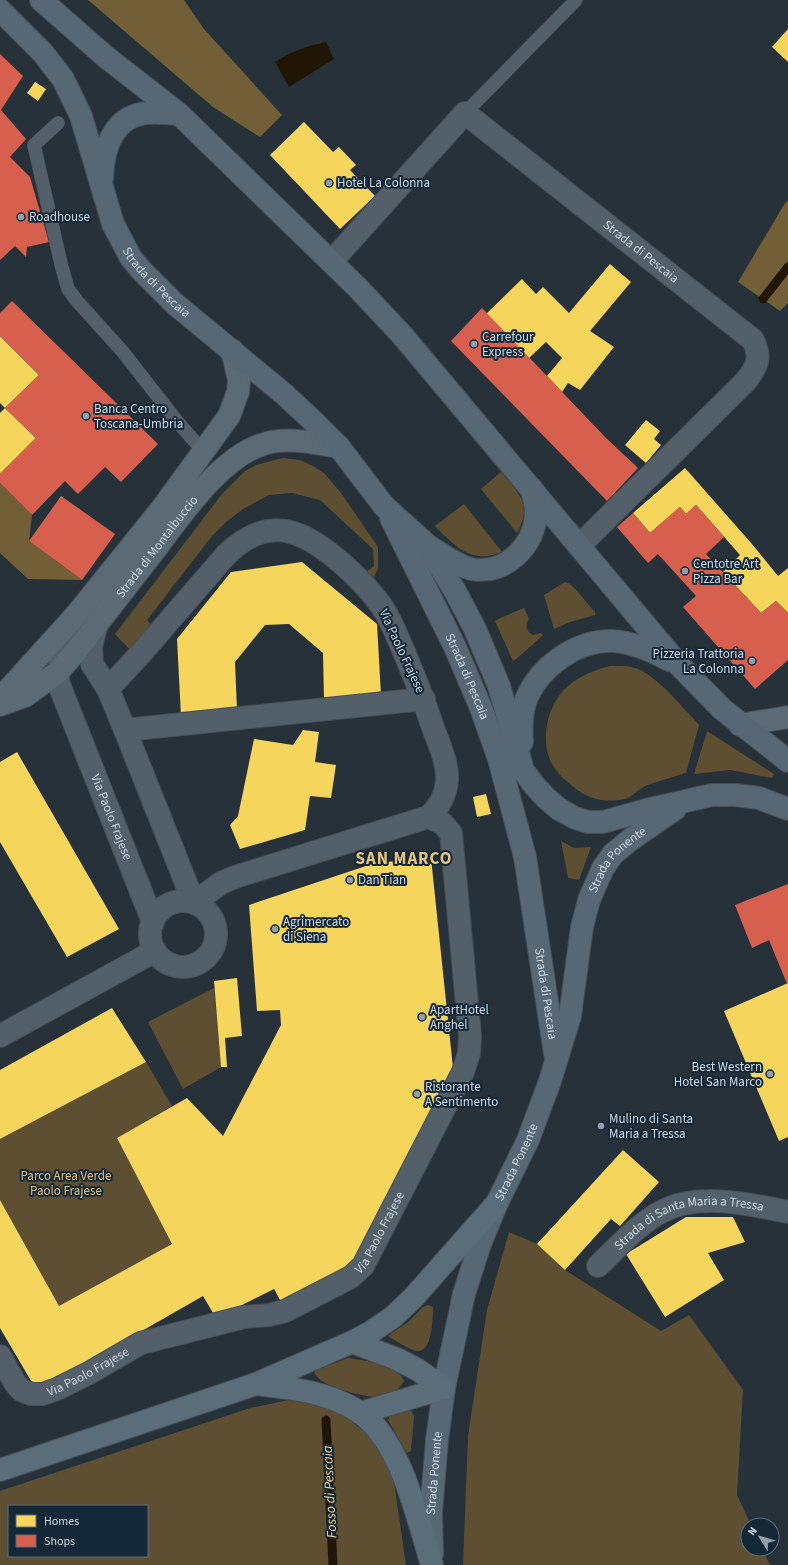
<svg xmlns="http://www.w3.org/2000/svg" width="788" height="1565" font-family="'Source Sans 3',sans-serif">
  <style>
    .green { fill: #5e4f33; fill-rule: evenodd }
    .forest { fill: #725e37 }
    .water { fill: #211605 }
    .homes { fill: #f6d55c }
    .shops { fill: #d6604d }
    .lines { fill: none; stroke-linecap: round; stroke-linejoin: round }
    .stream { stroke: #211605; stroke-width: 9 }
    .lane-casing { stroke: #464e56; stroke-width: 14 }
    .street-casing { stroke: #464e56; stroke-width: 24 }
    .secondary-casing { stroke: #464e56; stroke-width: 24 }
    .primary-casing { stroke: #464e56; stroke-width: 24 }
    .highway-casing { stroke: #464e56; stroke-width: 24 }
    .lane { stroke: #535f69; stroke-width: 13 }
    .street { stroke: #535f69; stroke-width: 22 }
    .secondary { stroke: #5b6a75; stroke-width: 22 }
    .primary { stroke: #576774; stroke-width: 22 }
    .highway { stroke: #5c6d7a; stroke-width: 22 }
    .poi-dot { fill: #939ea8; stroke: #142837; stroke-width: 1.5 }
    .labels { text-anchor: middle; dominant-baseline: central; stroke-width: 4; stroke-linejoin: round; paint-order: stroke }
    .poi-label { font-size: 13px; fill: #cdd9e3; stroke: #142837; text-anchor: start }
    .street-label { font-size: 13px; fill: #cdd9e3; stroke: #142837 }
    .park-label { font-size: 13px; fill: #e5bd75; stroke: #142837 }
    .water-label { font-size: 14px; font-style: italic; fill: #fbd38a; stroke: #142837 }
    .district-label { font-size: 17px; font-weight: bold; letter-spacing: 1px; fill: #eac37c; stroke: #142837 }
  </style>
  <rect width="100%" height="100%" fill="#263139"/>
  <!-- green -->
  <g class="green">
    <path d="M 283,458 L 300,460 L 313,466 L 324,473 L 341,493 L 378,547 L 378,568 L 374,577 L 366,572 L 374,566 L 373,549 L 320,500 L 292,493 L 269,495 L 243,509 L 226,522 L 212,536 L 147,620 L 152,626 L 130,650 L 115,634 L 222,494 L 245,471 L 256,465 Z"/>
    <path d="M 501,472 C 519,494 533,504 517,533 L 481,489 Z"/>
    <path d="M 464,504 L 502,552 C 471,565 455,546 435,526 Z"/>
    <path d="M 565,582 C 573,583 588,605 595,612 L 595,615 L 570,622 L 554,629 L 544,595 Z"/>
    <path d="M 524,608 L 529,619 C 525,625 526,632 533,635 L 541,633 L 543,635 C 538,640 516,660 513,661 L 495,621 L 498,619 Z"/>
    <path d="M 610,666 C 619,666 629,665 638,669 C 658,677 684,709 699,725 L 686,773 C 673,777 658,781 645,786 C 639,789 634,795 628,798 C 620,801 608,801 601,800 C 588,798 579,792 569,783 C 561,777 554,769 550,760 C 540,735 549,702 569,685 C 581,675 595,670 610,666 Z"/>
    <path d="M 707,731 L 774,774 L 772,778 L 730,770 L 694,774 Z"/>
    <path d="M 561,841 L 574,848 L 591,847 L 579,880 L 568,878 Z"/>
    <path d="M 214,988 L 221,1067 L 183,1089 L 148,1022 Z"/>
    <path d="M 146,1062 L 172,1106 L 117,1138 L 172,1244 L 59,1306 L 0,1200 L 0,1139 Z"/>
    <path d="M 509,1232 L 537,1244 L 565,1270 L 661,1331 L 689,1315 L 743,1390 L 737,1495 L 751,1525 L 748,1525 L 748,1549 L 762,1549 L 770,1565 L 463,1565 L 468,1436 L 487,1310 Z"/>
    <path d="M 428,1305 L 433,1307 L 433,1312 C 432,1324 432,1357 413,1350 C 405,1347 396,1341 388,1336 L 408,1322 L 423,1307 Z"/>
    <path d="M 348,1358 C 365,1361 397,1363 404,1381 C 399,1388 394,1396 385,1397 C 371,1399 317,1388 314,1371 Z"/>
    <path d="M 289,1400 L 315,1402 L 343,1414 L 374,1440 L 388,1458 L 394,1482 L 406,1565 L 0,1565 L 0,1491 L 250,1408 ZM 9,1506 L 147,1506 L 147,1556 L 9,1556 Z"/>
    <path d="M 410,1410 L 412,1412 L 414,1416 L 411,1451 L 407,1453 L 388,1420 C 392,1411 400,1411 410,1410 Z"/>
  </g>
  <!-- forest -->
  <g class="forest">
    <path d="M 88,0 L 184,0 L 204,29 L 282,115 L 260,137 L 213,107 Z"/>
    <path d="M 788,201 L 788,303 L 780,311 L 738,282 L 785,203 Z"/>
    <path d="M 0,483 L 32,515 L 29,541 L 82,580 L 28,579 L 0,553 Z"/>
  </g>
  <!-- water -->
  <path class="water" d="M 326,42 L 334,59 L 289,87 L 275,62 C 291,51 307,46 326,42 Z"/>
  <!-- homes -->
  <g class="homes">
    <path d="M 788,29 L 788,62 L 772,47 Z"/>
    <path d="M 35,82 L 46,89 L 38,101 L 27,93 Z"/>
    <path d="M 304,122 L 333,152 L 339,147 L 356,165 L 350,170 L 375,196 L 340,229 L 270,155 Z"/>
    <path d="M 610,264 L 631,282 L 590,331 L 614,347 L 580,390 L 568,383 L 562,392 L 547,376 L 562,358 L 546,342 L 529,358 L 486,314 L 522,279 L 536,294 L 543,287 L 569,313 Z"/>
    <path d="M 0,336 L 39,375 L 5,408 L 0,403 Z"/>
    <path d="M 5,408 L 36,438 L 0,474 L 0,413 Z"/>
    <path d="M 646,420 L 660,431 L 654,439 L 661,445 L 646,463 L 625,445 Z"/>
    <path d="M 685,468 L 752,544 L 778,576 L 788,568 L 788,613 L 776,601 L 761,613 L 723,572 L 740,555 L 696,505 L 686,514 L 680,507 L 650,533 L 633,513 Z"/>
    <path d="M 302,562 L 377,624 L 381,695 L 324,700 L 323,653 L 289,624 L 265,625 L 235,662 L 237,710 L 181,716 L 177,639 L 231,572 Z"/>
    <path d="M 303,730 L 319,732 L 315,762 L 336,765 L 331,798 L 310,796 L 305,830 L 240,849 L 230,825 L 238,816 L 254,739 L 293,745 Z"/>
    <path d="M 17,752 L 119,929 L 67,957 L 0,842 L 0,762 Z"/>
    <path d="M 486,794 L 491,814 L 477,817 L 473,797 Z"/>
    <path d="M 431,858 L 453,1068 L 351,1271 L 284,1307 L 274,1289 L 216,1318 L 203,1296 L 37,1391 L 0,1328 L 0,1200 L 59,1306 L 172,1244 L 117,1138 L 187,1098 L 223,1136 L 281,1025 L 280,1010 L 257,1011 L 249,905 L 375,863 Z"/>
    <path d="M 237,978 L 242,1036 L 225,1038 L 227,1067 L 221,1067 L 214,981 Z"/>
    <path d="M 788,983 L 788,1137 L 779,1141 L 724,1011 Z"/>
    <path d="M 112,1008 L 146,1062 L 0,1139 L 0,1070 Z"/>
    <path d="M 623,1150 L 659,1182 L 620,1226 L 611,1219 L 565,1270 L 537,1244 Z"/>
    <path d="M 686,1217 L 733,1217 L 745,1242 L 708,1253 L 724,1280 L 665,1317 L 626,1254 Z"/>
  </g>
  <!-- shops -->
  <g class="shops">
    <path d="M 0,54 L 23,76 L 1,110 L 26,139 L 10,157 L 30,177 L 49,242 L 27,247 L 26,257 L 15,246 L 0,260 Z"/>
    <path d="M 12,301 L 158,444 L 121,482 L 105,467 L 78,494 L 65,481 L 32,515 L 0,483 L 0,474 L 36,438 L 5,408 L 39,375 L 0,336 L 0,313 Z"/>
    <path d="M 482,308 L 606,438 L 638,468 L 607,501 L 451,341 Z"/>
    <path d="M 61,496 L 115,534 L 82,580 L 29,541 Z"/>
    <path d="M 696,505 L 724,537 L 706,554 L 761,613 L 776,601 L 788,613 L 788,660 L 755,689 L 683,607 L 696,596 L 658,554 L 648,563 L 617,527 L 633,513 L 650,533 L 680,507 L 686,514 Z"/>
    <path d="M 788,884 L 788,983 L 787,984 L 769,940 L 752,948 L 735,905 Z"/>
  </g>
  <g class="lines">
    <!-- stream -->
    <g class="stream">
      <path d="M 763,299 L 788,267"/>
      <path d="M 326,1420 L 333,1565"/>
    </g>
    <defs>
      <g id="lane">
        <path d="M 465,113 L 576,0"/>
        <path d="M 58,123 L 34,145 L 61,264 L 68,289 L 77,301 L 123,352 L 176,420 L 203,451"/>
      </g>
      <g id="street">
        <path id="s1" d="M 332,261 L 465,113 L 753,340 C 762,358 757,367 745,382 L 579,546"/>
        <path id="s2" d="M 98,603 C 81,626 56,651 58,682 L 153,922"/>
        <path d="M 97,623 L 91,647 L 92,664 L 108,689 L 125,730 L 194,903 L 221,883 L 235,877 L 428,817 C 439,808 446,794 447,780 C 448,761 437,740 431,722 C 424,699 414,677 405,654 C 398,639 393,624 384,610 C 374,594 360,580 346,567 C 306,531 270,512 226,555 L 144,650 L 108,689"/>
        <path d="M 125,730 L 424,699"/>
        <circle cx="183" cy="934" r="33"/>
        <path d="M 0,1036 L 155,951"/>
        <path id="s3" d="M 598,1266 C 618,1247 637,1225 661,1212 C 697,1192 750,1204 788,1212"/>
        <path id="s4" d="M 0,1356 L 15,1383 L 21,1390 L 31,1394 L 43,1394 L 57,1389 L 89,1373 L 141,1343 L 244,1317 L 269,1315 L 285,1311 L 351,1277 L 363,1266 L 463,1072 L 469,1053 L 470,1036 L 451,833 L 442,823 L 428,817"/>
      </g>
      <g id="secondary">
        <path d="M 0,699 L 76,615 L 163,507 L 229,416 L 238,392 L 239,380 L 232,350"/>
        <path id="s5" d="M 0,705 L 25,696 L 58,672 L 73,655 C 99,622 125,588 151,555 C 178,520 218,459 261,445 C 285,436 314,443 339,447"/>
        <path d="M 740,725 L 788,717"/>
      </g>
      <g id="primary">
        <path d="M 41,0 L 106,57 L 179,114 L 357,287 L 402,335 L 678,664 L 722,709 L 788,761"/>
        <path id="s6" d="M 0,10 L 43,53 L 63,79 L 81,116 L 113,224 L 131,258 L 142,271 L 175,304 L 284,394 L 312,420 L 339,447 L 384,506 L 426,544 L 455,591 L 475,629 L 499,686 L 523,770 L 534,785 L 546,798 L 559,809 L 575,818 L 588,822 L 603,822 L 646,810 L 712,795 L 735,795 L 759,798 L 788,809"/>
        <path d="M 102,178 C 103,148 114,115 148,113 C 159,112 169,114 179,114"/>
        <path id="s7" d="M 391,518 L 455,647 L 481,708 L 499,759 L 525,857 L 555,1054"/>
        <path d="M 430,547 C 443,555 456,565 471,569 C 505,576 536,545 536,512 C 536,503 533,496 531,488"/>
        <path d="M 522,742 C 521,727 521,711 527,697 C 541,666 577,640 612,641 C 633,642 651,650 669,660"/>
        <path id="s8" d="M 432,1554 L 431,1512 L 437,1440 L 444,1388 L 464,1294 L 480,1244 L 497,1203 L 528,1140 L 550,1081 L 570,1016 L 582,927 L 589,900 L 603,868 L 613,854 L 630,840 L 675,809"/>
      </g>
      <g id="highway">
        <path d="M 352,1342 L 397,1359 L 418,1370 L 444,1388"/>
        <path d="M 256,1384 C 275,1387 295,1388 314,1393 C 333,1398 356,1407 370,1421 C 404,1454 418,1521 432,1565"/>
        <path d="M 360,1413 L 444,1388"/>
        <path d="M 0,1470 L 256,1384 L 352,1342 L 371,1332 L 393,1317 L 413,1298 L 497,1203"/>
      </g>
    </defs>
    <!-- lane casing -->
    <use href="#lane" class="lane-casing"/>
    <!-- street casing -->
    <use href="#street" class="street-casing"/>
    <!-- secondary casing -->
    <use href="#secondary" class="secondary-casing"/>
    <!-- primary casing -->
    <use href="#primary" class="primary-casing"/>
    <!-- highway casing -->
    <use href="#highway" class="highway-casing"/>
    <!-- lane -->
    <use href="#lane" class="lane"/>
    <!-- street -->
    <use href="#street" class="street"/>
    <!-- secondary -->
    <use href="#secondary" class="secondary"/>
    <!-- primary -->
    <use href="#primary" class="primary"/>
    <!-- highway -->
    <use href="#highway" class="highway"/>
  </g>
  <!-- markers -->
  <g class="poi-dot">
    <circle cx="329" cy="183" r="4"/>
    <circle cx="21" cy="217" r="4"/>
    <circle cx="474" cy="344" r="4"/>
    <circle cx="86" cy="416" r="4"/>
    <circle cx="685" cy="571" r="4"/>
    <circle cx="752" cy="661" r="4"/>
    <circle cx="350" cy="880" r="4"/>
    <circle cx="275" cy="929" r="4"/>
    <circle cx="422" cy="1017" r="4"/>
    <circle cx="770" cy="1074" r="4"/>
    <circle cx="417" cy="1094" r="4"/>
    <circle cx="601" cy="1126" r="4"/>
  </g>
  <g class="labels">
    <!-- poi labels -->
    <g class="poi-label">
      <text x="337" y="183">Hotel La Colonna</text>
      <text x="29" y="217">Roadhouse</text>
      <text x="482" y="337">Carrefour<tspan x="482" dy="15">Express</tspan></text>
      <text x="94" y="409">Banca Centro<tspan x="94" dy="15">Toscana-Umbria</tspan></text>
      <text x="693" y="564">Centotre Art<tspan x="693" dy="15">Pizza Bar</tspan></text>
      <text x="744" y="654" text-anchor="end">Pizzeria Trattoria<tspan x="744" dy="15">La Colonna</tspan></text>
      <text x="358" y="880">Dan Tian</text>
      <text x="283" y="922">Agrimercato<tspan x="283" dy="15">di Siena</tspan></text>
      <text x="430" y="1010">ApartHotel<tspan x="430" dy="15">Anghel</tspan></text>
      <text x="762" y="1067" text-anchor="end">Best Western<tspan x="762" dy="15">Hotel San Marco</tspan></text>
      <text x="425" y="1087">Ristorante<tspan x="425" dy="15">A Sentimento</tspan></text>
      <text x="609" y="1119">Mulino di Santa<tspan x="609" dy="15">Maria a Tressa</tspan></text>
    </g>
    <!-- street labels -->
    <g class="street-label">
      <text stroke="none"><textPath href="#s1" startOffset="423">Strada di Pescaia</textPath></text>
      <text stroke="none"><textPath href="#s6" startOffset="321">Strada di Pescaia</textPath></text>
      <text stroke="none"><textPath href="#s5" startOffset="227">Strada di Montalbuccio</textPath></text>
      <text transform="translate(402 651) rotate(65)">Via Paolo Frajese</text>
      <text stroke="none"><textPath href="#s7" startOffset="176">Strada di Pescaia</textPath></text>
      <text stroke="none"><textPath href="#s2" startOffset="236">Via Paolo Frajese</textPath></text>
      <text stroke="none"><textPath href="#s8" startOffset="729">Strada Ponente</textPath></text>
      <text stroke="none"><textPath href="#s7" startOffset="504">Strada di Pescaia</textPath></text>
      <text stroke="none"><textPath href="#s8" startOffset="405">Strada Ponente</textPath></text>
      <text stroke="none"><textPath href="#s4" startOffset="449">Via Paolo Frajese</textPath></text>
      <text stroke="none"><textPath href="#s3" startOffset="107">Strada di Santa Maria a Tressa</textPath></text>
      <text stroke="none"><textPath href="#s4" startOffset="113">Via Paolo Frajese</textPath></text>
      <text stroke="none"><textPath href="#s8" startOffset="81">Strada Ponente</textPath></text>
    </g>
    <!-- park labels -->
    <g class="park-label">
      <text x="66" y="1176">Parco Area Verde<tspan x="66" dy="15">Paolo Frajese</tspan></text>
    </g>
    <!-- water labels -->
    <g class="water-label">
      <text transform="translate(330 1492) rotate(-93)">Fosso di Pescaia</text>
    </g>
    <!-- district labels -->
    <g class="district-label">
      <text x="404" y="859">SAN MARCO</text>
    </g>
  </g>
  <!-- legend -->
  <rect x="8" y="1505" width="140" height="52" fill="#142837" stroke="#5e6f7c"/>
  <rect x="16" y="1515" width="20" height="12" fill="#f6d55c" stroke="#5e6f7c"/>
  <text x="44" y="1525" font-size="12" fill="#cdd9e3">Homes</text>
  <rect x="16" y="1535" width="20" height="12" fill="#d6604d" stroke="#5e6f7c"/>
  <text x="44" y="1545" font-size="12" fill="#cdd9e3">Shops</text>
  <!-- north arrow -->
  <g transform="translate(760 1537) rotate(307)"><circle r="19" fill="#142837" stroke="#5e6f7c"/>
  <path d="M0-3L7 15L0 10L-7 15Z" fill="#939ea8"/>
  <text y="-6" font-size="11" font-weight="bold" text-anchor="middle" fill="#cdd9e3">N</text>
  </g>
</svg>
